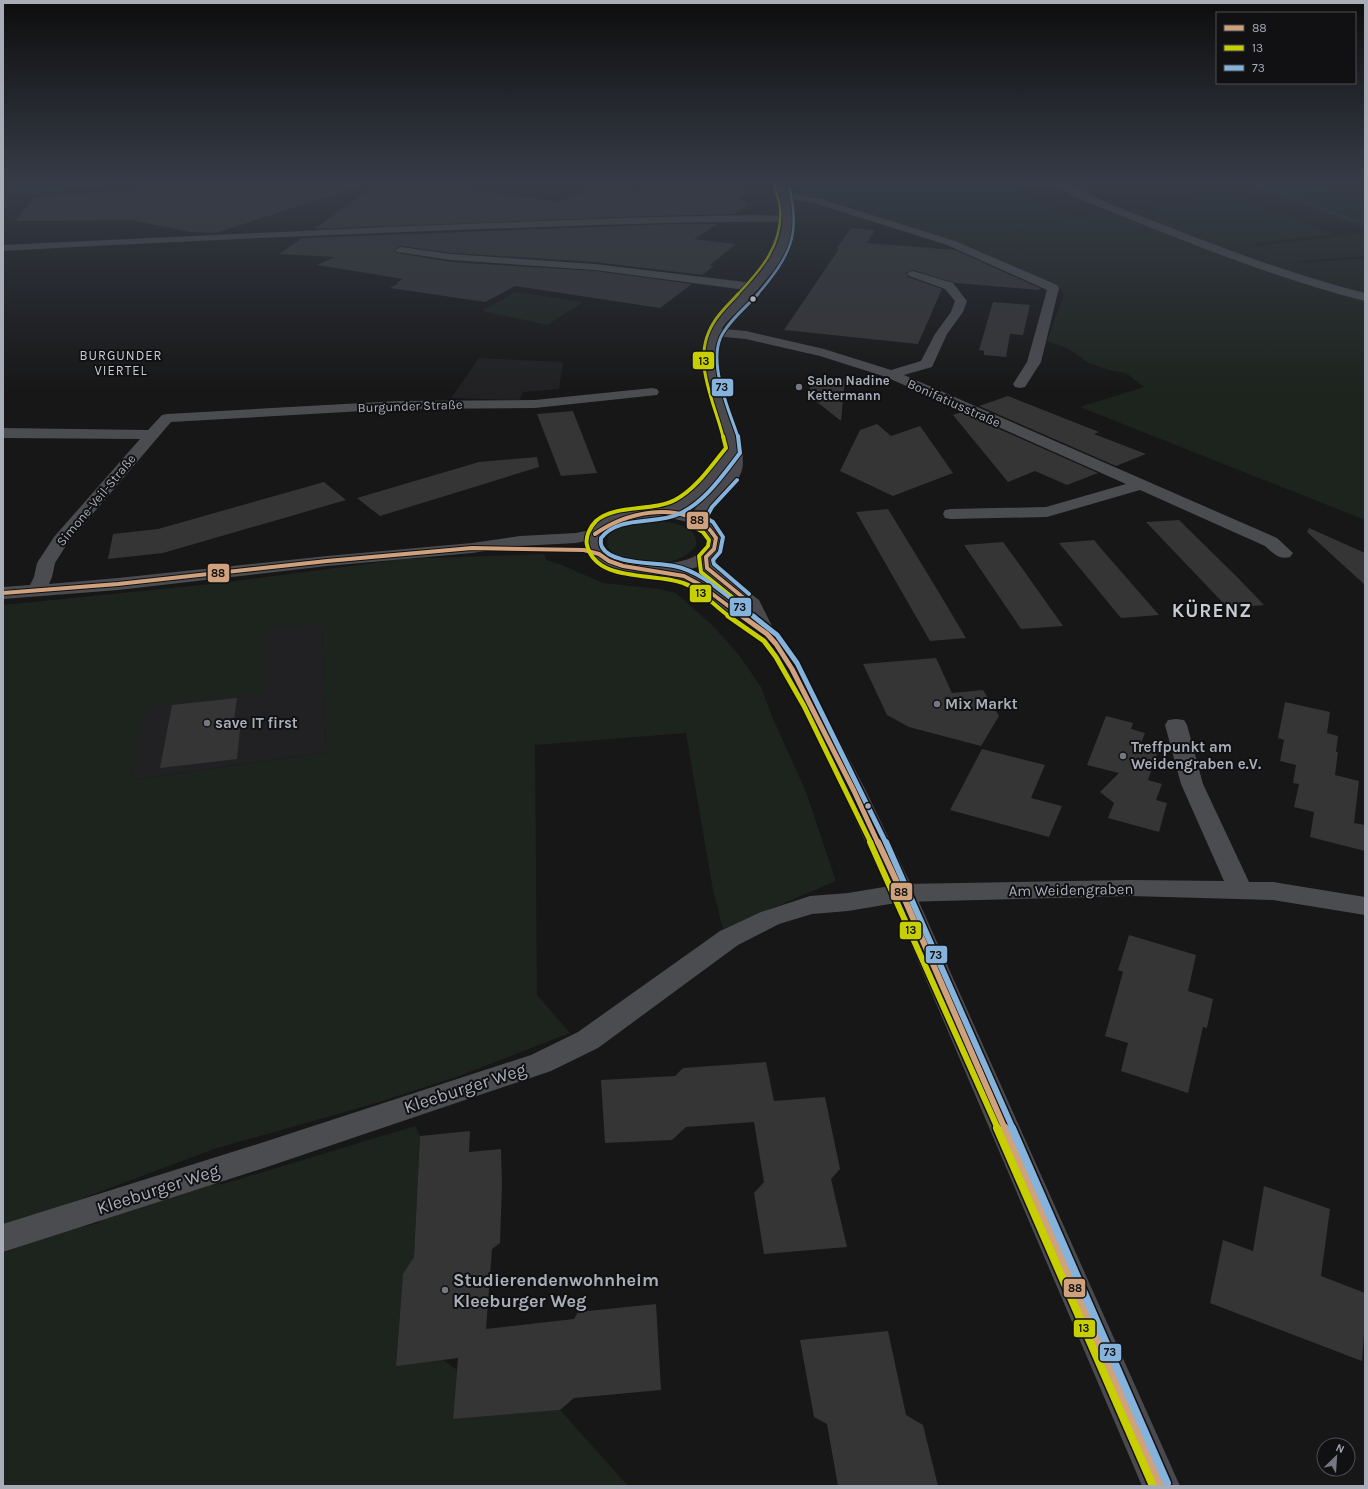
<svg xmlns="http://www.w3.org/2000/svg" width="1368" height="1489" font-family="Karla,sans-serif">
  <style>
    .built { fill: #212123 }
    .green { fill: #1d241e; fill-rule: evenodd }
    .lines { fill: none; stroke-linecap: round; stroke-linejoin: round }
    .stream { fill: #2a3239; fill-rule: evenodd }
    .building { fill: #353536 }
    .street { fill: #4b4c50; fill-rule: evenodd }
    .secondary { fill: #4a4a4e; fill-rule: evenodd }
    .bus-1-far3-casing { stroke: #111113; stroke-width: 6 }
    .bus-1-far2-casing { stroke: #111113; stroke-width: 8 }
    .bus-1-far1-casing { stroke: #111113; stroke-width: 9 }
    .bus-1-casing { stroke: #111113; stroke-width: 11 }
    .bus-2-far5-casing { stroke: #111113; stroke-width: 4 }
    .bus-2-far4-casing { stroke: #111113; stroke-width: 5 }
    .bus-2-far3-casing { stroke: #111113; stroke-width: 6 }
    .bus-2-far2-casing { stroke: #111113; stroke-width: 8 }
    .bus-2-far1-casing { stroke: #111113; stroke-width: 9 }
    .bus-2-casing { stroke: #111113; stroke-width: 11 }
    .bus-3-far5-casing { stroke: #111113; stroke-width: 4 }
    .bus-3-far4-casing { stroke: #111113; stroke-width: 5 }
    .bus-3-far3-casing { stroke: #111113; stroke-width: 6 }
    .bus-3-far2-casing { stroke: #111113; stroke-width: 8 }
    .bus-3-far1-casing { stroke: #111113; stroke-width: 9 }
    .bus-3-casing { stroke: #111113; stroke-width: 11 }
    .bus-1-far3 { stroke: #cfa17d; stroke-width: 4 }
    .bus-1-far2 { stroke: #cfa17d; stroke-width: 5 }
    .bus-1-far1 { stroke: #cfa17d; stroke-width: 6 }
    .bus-1 { stroke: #cfa17d; stroke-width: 8 }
    .bus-2-far5 { stroke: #c7cf00; stroke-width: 2.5 }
    .bus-2-far4 { stroke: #c7cf00; stroke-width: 3 }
    .bus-2-far3 { stroke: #c7cf00; stroke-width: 4 }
    .bus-2-far2 { stroke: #c7cf00; stroke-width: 5 }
    .bus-2-far1 { stroke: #c7cf00; stroke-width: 6 }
    .bus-2 { stroke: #c7cf00; stroke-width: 8 }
    .bus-3-far5 { stroke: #85b3dc; stroke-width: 2.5 }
    .bus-3-far4 { stroke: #85b3dc; stroke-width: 3 }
    .bus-3-far3 { stroke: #85b3dc; stroke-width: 4 }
    .bus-3-far2 { stroke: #85b3dc; stroke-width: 5 }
    .bus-3-far1 { stroke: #85b3dc; stroke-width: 6 }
    .bus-3 { stroke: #85b3dc; stroke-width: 8 }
    .bus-dot { fill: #a8adb8; stroke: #111113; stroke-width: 1.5 }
    .poi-dot { fill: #757880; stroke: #111113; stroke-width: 1.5 }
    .labels { text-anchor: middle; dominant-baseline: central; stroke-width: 4; stroke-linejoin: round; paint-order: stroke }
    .far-neighbourhood-label { font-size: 13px; letter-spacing: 1px; fill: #c9ccd4; stroke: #111113 }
    .far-poi-label { font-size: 13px; font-weight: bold; fill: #a8adb8; stroke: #111113; text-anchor: start }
    .far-street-label { font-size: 13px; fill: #a8adb8; stroke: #111113 }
    .poi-label { font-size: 15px; font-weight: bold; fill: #a8adb8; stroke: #111113; text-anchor: start }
    .street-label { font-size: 15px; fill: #a8adb8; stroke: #111113 }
    .near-street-label { font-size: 18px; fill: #a8adb8; stroke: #111113 }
    .near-poi-label { font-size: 18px; font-weight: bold; fill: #a8adb8; stroke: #111113; text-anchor: start }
    .district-label { font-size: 19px; font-weight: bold; letter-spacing: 1px; fill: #c9ccd4; stroke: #111113 }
    .line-badge { stroke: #111113; stroke-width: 1.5 }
    .pale-badge-label { font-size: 11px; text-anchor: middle; font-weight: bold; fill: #111 }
  </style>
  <rect width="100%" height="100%" fill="#171717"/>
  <!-- built -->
  <g class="built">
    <path d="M 479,358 L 563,362 L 559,389 L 523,392 L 519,400 L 451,398 Z"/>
    <path d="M 322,622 L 326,752 L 130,780 L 159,640 Z"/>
  </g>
  <!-- green -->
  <g class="green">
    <path d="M 3,182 L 176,182 L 152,189 L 124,183 L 3,198 Z"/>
    <path d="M 790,182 L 1045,182 L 1052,186 L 1014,190 L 1073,217 L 1198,203 L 1173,191 L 1216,188 L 1335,234 L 1256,243 L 1253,244 L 1257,246 L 1365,233 L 1365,256 L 1297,261 L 1306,263 L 1365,258 L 1365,520 L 1080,407 L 1144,387 L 1126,373 L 1112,371 L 1089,363 L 1067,348 L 1047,341 L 1064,294 L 1061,289 L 880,218 L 846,205 L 802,194 L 790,186 Z"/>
    <path d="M 1208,182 L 1308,182 L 1365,200 L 1365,230 L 1246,184 L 1218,186 Z"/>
    <path d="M 515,292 L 583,302 L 547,325 L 482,311 Z"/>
    <path d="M 650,521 C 666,521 699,523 696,546 C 679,568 635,569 613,553 C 610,550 607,547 607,543 C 606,526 638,522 650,521 Z"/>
    <path d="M 544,554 L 546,560 L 562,565 L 603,583 L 659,589 L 676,593 L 713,626 L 739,655 L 761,687 L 771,714 L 806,792 L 836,881 L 723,929 L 713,890 L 686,733 L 535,745 L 537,995 L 570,1033 L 459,1076 L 376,1103 L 214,1149 L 3,1228 L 3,605 L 211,584 L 405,559 ZM 322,623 L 326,752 L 130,780 L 146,706 L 264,692 L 264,629 Z"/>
    <path d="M 415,1126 L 420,1136 L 414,1257 L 403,1275 L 396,1365 L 443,1360 L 457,1370 L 453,1419 L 560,1410 L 628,1486 L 3,1486 L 3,1253 C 29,1244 53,1234 79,1226 L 82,1227 L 98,1223 L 103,1218 L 202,1185 L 223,1184 Z"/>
  </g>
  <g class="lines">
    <!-- stream -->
    <path class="stream" d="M 1247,182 L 1252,182 L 1356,220 L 1365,222 L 1365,224 L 1353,222 Z"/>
  </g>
  <!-- building -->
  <g class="building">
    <path d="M 145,182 L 359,182 L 360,186 L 216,233 L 191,232 L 135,221 L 134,220 L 15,221 L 34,198 L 45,197 L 48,195 L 144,191 Z"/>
    <path d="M 380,182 L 452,182 L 451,188 L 560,202 L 595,187 L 637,192 L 658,182 L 676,184 L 678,183 L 694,184 L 742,190 L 740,191 L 745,193 L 739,197 L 742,198 L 738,200 L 745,201 L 747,202 L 745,203 L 750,204 L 734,214 L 650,216 L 314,229 Z"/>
    <path d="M 673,224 L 718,224 L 694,239 L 736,244 L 709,266 L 714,266 L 702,275 L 595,262 L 451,253 L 401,246 L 394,250 L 397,253 L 451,262 L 595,271 L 692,284 L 660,308 L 515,286 L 485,302 L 390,288 L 399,283 L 396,283 L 403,279 L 317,265 L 335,257 L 279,254 L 302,238 Z"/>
    <path d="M 851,228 L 875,230 L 867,243 L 955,250 L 1040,288 L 1039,290 L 955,283 L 913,270 L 906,273 L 908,277 L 942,289 L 918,344 L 784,330 L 839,249 L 837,248 Z"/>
    <path d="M 993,302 L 1030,305 L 1023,335 L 1010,334 L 1006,357 L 984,355 L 984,351 L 979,350 Z"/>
    <path d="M 815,377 L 845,379 L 841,421 L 807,394 Z"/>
    <path d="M 1008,396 L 1099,432 L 1094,434 L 1146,454 L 1116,466 L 979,406 Z"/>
    <path d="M 573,411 L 597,473 L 561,476 L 537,414 Z"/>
    <path d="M 961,412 L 1098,473 L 1067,485 L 1035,471 L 1008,482 L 953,415 Z"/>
    <path d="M 877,424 L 891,436 L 920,426 L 953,473 L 893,496 L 840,471 L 860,430 Z"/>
    <path d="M 537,457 L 539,467 L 380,516 L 357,498 L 479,462 Z"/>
    <path d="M 324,482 L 346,500 L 163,553 L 108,559 L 113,534 L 158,529 Z"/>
    <path d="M 888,509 L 938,591 L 966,638 L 930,641 L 856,512 Z"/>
    <path d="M 1179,520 L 1238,578 L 1264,605 L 1228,608 L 1146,522 Z"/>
    <path d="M 1309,528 L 1365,553 L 1365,585 L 1307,532 Z"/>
    <path d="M 1094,540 L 1104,552 L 1159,615 L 1121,618 L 1059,543 Z"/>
    <path d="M 1003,542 L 1022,568 L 1063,626 L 1021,629 L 964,545 Z"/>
    <path d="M 936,658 L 952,693 L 983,690 L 999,716 L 981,746 L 909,727 L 887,715 L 863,664 Z"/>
    <path d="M 237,698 L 234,720 L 241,719 L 237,759 L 160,768 L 172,705 Z"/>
    <path d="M 1285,702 L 1330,712 L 1327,733 L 1338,736 L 1336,752 L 1338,752 L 1335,775 L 1359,781 L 1354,823 L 1365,825 L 1365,851 L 1310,837 L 1314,812 L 1294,807 L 1299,784 L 1293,783 L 1296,765 L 1280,761 L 1284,740 L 1278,738 Z"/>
    <path d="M 1106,716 L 1133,723 L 1131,729 L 1145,733 L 1141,743 L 1159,748 L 1148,780 L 1162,784 L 1156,800 L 1167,803 L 1159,832 L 1108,818 L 1114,803 L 1100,792 L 1119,773 L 1087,765 Z"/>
    <path d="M 982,749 L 1045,765 L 1031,798 L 1062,806 L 1049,837 L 950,810 Z"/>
    <path d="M 1129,935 L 1196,955 L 1188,991 L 1213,999 L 1207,1028 L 1203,1027 L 1188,1093 L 1121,1071 L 1128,1043 L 1105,1036 L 1123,972 L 1118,970 Z"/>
    <path d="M 766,1062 L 774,1101 L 825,1097 L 840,1169 L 831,1179 L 847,1247 L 764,1254 L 754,1193 L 764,1182 L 754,1122 L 686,1127 L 672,1140 L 605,1143 L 601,1080 L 675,1076 L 683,1068 Z"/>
    <path d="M 470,1131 L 469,1152 L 501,1149 L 502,1184 L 500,1243 L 492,1249 L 486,1329 L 574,1319 L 578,1312 L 656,1304 L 661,1390 L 574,1398 L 560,1410 L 453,1419 L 458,1358 L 396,1366 L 403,1274 L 414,1257 L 420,1136 Z"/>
    <path d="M 1264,1186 L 1330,1209 L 1321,1276 L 1365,1293 L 1365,1319 L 1362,1361 L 1210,1303 L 1223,1240 L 1253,1251 Z"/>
    <path d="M 888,1331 L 906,1415 L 923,1425 L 938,1486 L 838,1486 L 827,1424 L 814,1417 L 800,1340 Z"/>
  </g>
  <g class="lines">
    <!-- street -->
    <g class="street">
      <path d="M 1051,182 C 1069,180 1093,197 1110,204 C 1194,237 1278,271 1365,293 L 1365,301 C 1282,280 1201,248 1122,216 C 1107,210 1060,193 1051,182 Z"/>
      <path d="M 785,193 L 799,194 L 821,199 L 955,241 L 1057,285 L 1059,288 L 1041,362 L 1025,387 L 1020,388 L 1015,387 L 1013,384 L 1027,362 L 1047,290 L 947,245 L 814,203 L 782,198 L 780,196 L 782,194 Z"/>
      <path d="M 754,215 L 789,216 L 794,219 L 789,222 C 686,221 584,226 481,229 C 321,235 162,242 3,251 L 3,245 L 385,227 L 650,217 Z"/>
      <path d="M 401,247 L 451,254 L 595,264 L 753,283 L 757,284 L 759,287 L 757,290 L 753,291 L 595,270 L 451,260 L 397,252 L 395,250 Z"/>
      <path d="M 913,271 L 953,283 L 967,301 L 963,312 L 947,334 L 932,367 L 904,375 L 1277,538 L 1293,553 L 1290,557 C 1279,560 1273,553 1265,546 L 1140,490 L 1047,517 L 951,519 L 945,518 L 943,514 L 945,510 L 951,509 L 1046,507 L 1126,484 L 886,377 L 820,356 L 746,339 L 714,336 L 709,335 L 708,332 L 709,329 L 714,328 L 746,331 L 824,349 L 891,370 L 921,361 L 935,334 L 951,312 L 955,301 L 945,289 L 909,276 L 907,274 L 909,272 Z"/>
      <path d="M 652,388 L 657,389 L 659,392 L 657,395 L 535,408 L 398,409 L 171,422 L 67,544 L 55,563 L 52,577 L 49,584 L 118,578 L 327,556 L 472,543 L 520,536 L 576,533 L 595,529 L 601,530 L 604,534 L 601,538 L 576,543 L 520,546 L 472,553 L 327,566 L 118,590 L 3,599 L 3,587 L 30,585 L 34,577 L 37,563 L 54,537 L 140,439 L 3,438 L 3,428 L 148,430 L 162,415 L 167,414 L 398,401 L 535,400 Z"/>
      <path d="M 1176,719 L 1184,720 L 1187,725 L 1203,784 L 1249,882 L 1273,882 L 1365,897 L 1365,915 L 1273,900 L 1130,896 L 902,902 L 848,911 L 812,914 L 779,924 L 738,945 L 598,1048 L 551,1071 L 261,1169 L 3,1252 L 3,1224 L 261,1143 L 531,1055 L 578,1032 L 720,931 L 761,912 L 810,896 L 848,893 L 902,884 L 1130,880 L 1224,881 L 1181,784 L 1165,725 L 1168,720 Z"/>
    </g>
    <!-- secondary -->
    <path class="secondary" d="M 776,182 L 786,182 C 789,196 793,210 793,224 C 791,258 762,283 742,307 C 735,315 724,322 720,332 C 708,368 732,406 740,440 C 742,450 745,463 741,473 C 735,489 718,498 709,513 L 707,519 L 714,523 L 725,540 L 721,551 L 715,557 L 717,568 L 759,600 L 774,630 L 783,640 L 802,669 L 866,791 L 915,893 L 1180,1486 L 1142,1486 L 889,893 L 842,791 L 782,669 L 768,647 L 760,638 L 687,584 C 677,580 668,576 658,575 C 640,574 620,575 604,566 C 595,562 584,552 584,541 C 585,536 588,532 591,528 C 603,513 626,510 644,508 C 652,507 660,509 667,505 C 692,493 709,469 727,449 C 720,414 689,358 712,325 C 736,294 778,267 782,224 C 783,210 779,196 776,182 ZM 726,470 C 723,482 701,499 692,513 L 682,510 L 699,499 ZM 662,518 C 682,519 696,522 708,540 C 707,542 706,547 704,549 C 690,567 638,567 618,559 C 613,557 608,552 603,548 C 594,520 644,518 662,518 ZM 698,567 L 703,575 L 745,609 L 699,576 L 686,570 Z"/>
    <defs>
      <g id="bus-1-far3">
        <path d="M 595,534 C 625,513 674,501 706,526 C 710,529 713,534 716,538 L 714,549 L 706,557 L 707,568 L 745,599"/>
        <path d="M 3,593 L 118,584 L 327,561 L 472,548 L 584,550 L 599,554 L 609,561 L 623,566 L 684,576 L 699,584 L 743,617"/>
      </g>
      <path id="bus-1-far2" d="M 742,616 L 767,634 L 776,644 L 792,669 L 854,791 L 878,843"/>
      <path id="bus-1-far1" d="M 878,842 L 902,893 L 1005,1129"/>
      <path id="bus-1" d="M 1005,1128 L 1161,1486"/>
      <path id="bus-2-far5" d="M 737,295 C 761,270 783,245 780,208 C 779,200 776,192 774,184"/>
      <path id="bus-2-far4" d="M 723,437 C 714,400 690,359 714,322 C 720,312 730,303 738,294"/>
      <g id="bus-2-far3">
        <path d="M 723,436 L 726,448 C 711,466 696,489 675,500 C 652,512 615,504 596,521 C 590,527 585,537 587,545 C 596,583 654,572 683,583 C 701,589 714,606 730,617"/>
        <path d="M 694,527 L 703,532 L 709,540 L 708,546 L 699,556 L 701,572 L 742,605"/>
      </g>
      <path id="bus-2-far2" d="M 728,616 L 764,641 L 776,657 L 804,706 L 871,843"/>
      <path id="bus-2-far1" d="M 870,842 L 998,1129"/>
      <path id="bus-2" d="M 997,1128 L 1153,1486"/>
      <path id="bus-3-far5" d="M 757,295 C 791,255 802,234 788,182"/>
      <path id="bus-3-far4" d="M 738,437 C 729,410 706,360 723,333 C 732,318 746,307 758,294"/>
      <g id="bus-3-far3">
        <path d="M 738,436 L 740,453 C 723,475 705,502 679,514 C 655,525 619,515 601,538 C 601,541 600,544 602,547 C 611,565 657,562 674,566 C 705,572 729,600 755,617"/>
        <path d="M 737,480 L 712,507 L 706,518 L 713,522 L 723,537 L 720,552 L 713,560 L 714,564 L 749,594"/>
      </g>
      <path id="bus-3-far2" d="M 753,616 L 777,635 L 797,663 L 886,843"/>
      <path id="bus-3-far1" d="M 886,842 L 1013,1129"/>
      <path id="bus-3" d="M 1012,1128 L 1167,1483"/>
    </defs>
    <!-- bus-1-far3 casing -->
    <use href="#bus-1-far3" class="bus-1-far3-casing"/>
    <!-- bus-1-far2 casing -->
    <use href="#bus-1-far2" class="bus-1-far2-casing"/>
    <!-- bus-1-far1 casing -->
    <use href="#bus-1-far1" class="bus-1-far1-casing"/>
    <!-- bus-1 casing -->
    <use href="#bus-1" class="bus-1-casing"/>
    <!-- bus-2-far5 casing -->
    <use href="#bus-2-far5" class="bus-2-far5-casing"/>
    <!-- bus-2-far4 casing -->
    <use href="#bus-2-far4" class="bus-2-far4-casing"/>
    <!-- bus-2-far3 casing -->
    <use href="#bus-2-far3" class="bus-2-far3-casing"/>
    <!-- bus-2-far2 casing -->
    <use href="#bus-2-far2" class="bus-2-far2-casing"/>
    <!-- bus-2-far1 casing -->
    <use href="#bus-2-far1" class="bus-2-far1-casing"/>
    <!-- bus-2 casing -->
    <use href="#bus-2" class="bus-2-casing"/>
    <!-- bus-3-far5 casing -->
    <use href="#bus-3-far5" class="bus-3-far5-casing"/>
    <!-- bus-3-far4 casing -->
    <use href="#bus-3-far4" class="bus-3-far4-casing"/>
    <!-- bus-3-far3 casing -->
    <use href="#bus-3-far3" class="bus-3-far3-casing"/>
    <!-- bus-3-far2 casing -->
    <use href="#bus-3-far2" class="bus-3-far2-casing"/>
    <!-- bus-3-far1 casing -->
    <use href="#bus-3-far1" class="bus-3-far1-casing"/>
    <!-- bus-3 casing -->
    <use href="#bus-3" class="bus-3-casing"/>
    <!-- bus-1-far3 -->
    <use href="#bus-1-far3" class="bus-1-far3"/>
    <!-- bus-1-far2 -->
    <use href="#bus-1-far2" class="bus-1-far2"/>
    <!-- bus-1-far1 -->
    <use href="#bus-1-far1" class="bus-1-far1"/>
    <!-- bus-1 -->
    <use href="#bus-1" class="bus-1"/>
    <!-- bus-2-far5 -->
    <use href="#bus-2-far5" class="bus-2-far5"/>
    <!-- bus-2-far4 -->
    <use href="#bus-2-far4" class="bus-2-far4"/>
    <!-- bus-2-far3 -->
    <use href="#bus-2-far3" class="bus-2-far3"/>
    <!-- bus-2-far2 -->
    <use href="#bus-2-far2" class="bus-2-far2"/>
    <!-- bus-2-far1 -->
    <use href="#bus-2-far1" class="bus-2-far1"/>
    <!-- bus-2 -->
    <use href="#bus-2" class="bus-2"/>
    <!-- bus-3-far5 -->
    <use href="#bus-3-far5" class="bus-3-far5"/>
    <!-- bus-3-far4 -->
    <use href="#bus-3-far4" class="bus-3-far4"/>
    <!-- bus-3-far3 -->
    <use href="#bus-3-far3" class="bus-3-far3"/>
    <!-- bus-3-far2 -->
    <use href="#bus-3-far2" class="bus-3-far2"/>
    <!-- bus-3-far1 -->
    <use href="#bus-3-far1" class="bus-3-far1"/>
    <!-- bus-3 -->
    <use href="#bus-3" class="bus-3"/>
  </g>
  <!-- sky -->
  <linearGradient id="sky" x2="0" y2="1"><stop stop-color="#0d0d0d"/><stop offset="0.47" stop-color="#363c47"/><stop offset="1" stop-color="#363c47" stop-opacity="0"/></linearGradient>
  <rect width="1368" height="390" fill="url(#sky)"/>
  <!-- markers -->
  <g class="bus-dot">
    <circle cx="753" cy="299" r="3.5"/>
    <circle cx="868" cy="806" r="3.5"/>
  </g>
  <g class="poi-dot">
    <circle cx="799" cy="387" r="4"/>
    <circle cx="937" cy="704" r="4"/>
    <circle cx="207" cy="723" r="4"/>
    <circle cx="1123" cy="756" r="4"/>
    <circle cx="445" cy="1290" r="4"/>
  </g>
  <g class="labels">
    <!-- far-neighbourhood labels -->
    <g class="far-neighbourhood-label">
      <text x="121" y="355">BURGUNDER<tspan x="121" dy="15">VIERTEL</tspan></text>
    </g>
    <!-- far-poi labels -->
    <g class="far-poi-label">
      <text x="807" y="380">Salon Nadine<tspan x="807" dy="15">Kettermann</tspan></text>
    </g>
    <!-- far-street labels -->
    <g class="far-street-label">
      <text transform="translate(954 403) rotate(24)">Bonifatiusstraße</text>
      <text transform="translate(410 406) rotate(-2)">Burgunder Straße</text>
      <text transform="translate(96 500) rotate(-50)">Simone-Veil-Straße</text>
    </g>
    <!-- poi labels -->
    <g class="poi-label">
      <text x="945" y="704">Mix Markt</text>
      <text x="215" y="723">save IT first</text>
      <text x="1131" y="747">Treffpunkt am<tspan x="1131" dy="17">Weidengraben e.V.</tspan></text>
    </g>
    <!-- street labels -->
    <g class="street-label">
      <text transform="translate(1071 890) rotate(-1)">Am Weidengraben</text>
    </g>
    <!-- near-street labels -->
    <g class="near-street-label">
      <text transform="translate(465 1088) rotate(-18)">Kleeburger Weg</text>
      <text transform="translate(158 1189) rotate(-18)">Kleeburger Weg</text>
    </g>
    <!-- near-poi labels -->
    <g class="near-poi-label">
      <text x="453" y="1280">Studierendenwohnheim<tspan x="453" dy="21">Kleeburger Weg</tspan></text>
    </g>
    <!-- district labels -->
    <g class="district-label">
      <text x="1212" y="611">KÜRENZ</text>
    </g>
  </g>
  <g class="line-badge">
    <rect x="692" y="351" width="23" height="19" rx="4" fill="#c7cf00"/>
    <rect x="711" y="378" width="23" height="19" rx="4" fill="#85b3dc"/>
    <rect x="686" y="511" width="23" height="19" rx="4" fill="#cfa17d"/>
    <rect x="207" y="563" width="23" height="20" rx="4" fill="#cfa17d"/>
    <rect x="689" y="584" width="23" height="19" rx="4" fill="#c7cf00"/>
    <rect x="729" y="597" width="23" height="20" rx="4" fill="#85b3dc"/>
    <rect x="890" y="882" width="23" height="19" rx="4" fill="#cfa17d"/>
    <rect x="899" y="921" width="23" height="19" rx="4" fill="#c7cf00"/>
    <rect x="925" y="945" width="23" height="19" rx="4" fill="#85b3dc"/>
    <rect x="1063" y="1278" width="23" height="20" rx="4" fill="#cfa17d"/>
    <rect x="1073" y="1319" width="23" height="19" rx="4" fill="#c7cf00"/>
    <rect x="1099" y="1343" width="23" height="19" rx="4" fill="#85b3dc"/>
  </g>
  <g class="pale-badge-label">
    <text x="704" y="365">13</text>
    <text x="722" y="391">73</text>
    <text x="697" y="524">88</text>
    <text x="218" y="577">88</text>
    <text x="701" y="597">13</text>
    <text x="740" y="611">73</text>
    <text x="901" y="896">88</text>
    <text x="911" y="934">13</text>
    <text x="936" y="959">73</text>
    <text x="1075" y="1292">88</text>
    <text x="1084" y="1332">13</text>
    <text x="1110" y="1356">73</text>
  </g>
  <!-- border -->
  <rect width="1368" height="1489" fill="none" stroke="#a8adb8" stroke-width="8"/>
  <!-- legend -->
  <rect x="1216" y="12" width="140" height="72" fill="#111113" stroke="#4d4f55"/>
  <rect x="1224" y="25" width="20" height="6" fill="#cfa17d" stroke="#4d4f55"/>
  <text x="1252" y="32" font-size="12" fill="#a8adb8">88</text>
  <rect x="1224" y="45" width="20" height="6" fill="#c7cf00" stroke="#4d4f55"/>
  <text x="1252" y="52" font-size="12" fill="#a8adb8">13</text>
  <rect x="1224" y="65" width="20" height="6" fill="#85b3dc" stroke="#4d4f55"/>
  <text x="1252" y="72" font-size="12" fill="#a8adb8">73</text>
  <!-- north arrow -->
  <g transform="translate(1336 1457) rotate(25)"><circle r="19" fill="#111113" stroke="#4d4f55"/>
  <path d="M0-3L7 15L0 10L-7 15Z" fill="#757880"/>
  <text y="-6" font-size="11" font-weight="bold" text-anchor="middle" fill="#a8adb8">N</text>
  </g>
</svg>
